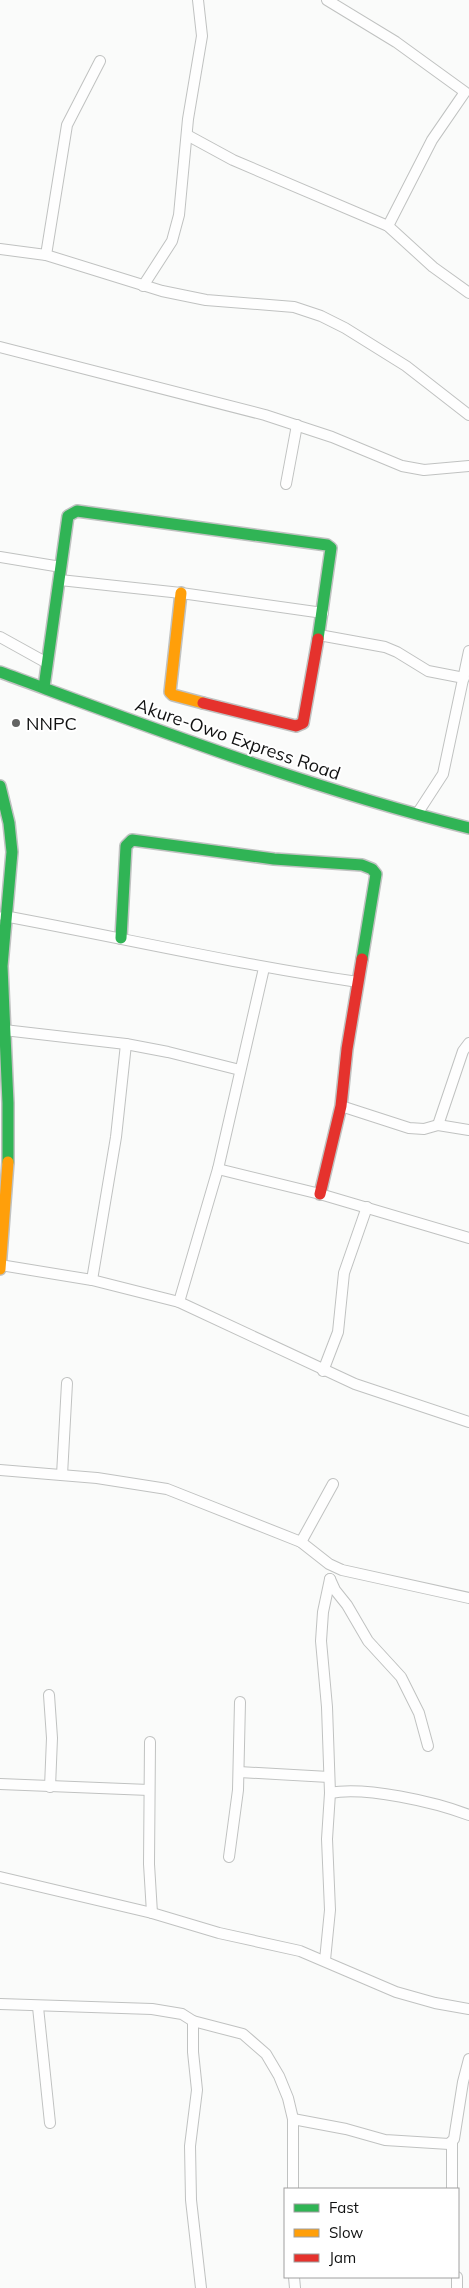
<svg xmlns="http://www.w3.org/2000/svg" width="469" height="2288" font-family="Mulish,sans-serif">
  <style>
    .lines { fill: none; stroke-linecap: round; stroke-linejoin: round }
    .street-casing { stroke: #c0c2c1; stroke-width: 12 }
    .fast-casing { stroke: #c0c2c1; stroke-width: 14 }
    .slow-casing { stroke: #c0c2c1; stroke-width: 14 }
    .jam-casing { stroke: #c0c2c1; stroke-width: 14 }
    .street { stroke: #fefefe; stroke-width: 10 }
    .fast { stroke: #30b455; stroke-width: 11 }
    .slow { stroke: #ff9f0a; stroke-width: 11 }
    .jam { stroke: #e5322d; stroke-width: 11 }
    .poi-dot { fill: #636463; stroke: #fff; stroke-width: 2 }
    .labels { text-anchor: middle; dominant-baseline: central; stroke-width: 4; stroke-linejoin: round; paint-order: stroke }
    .poi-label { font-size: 18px; fill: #111212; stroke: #fff; text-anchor: start }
    .street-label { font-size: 18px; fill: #111212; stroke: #fff }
  </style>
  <rect width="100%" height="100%" fill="#fafbfa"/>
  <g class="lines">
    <defs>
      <g id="street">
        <path d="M 327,0 L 396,42 L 465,92 L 432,140 L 388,226"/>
        <path d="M 187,135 L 233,160 L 388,226 L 433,267 L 469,293"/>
        <path d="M 0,249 L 46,255 L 162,291 L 206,300 L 294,307 L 321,316 L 345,328 L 406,366 L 469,415"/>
        <path d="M 46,255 L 67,125 L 100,61"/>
        <path d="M 143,286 L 172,241 L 179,215 L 188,119 L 202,36 L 198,0"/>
        <path d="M 0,347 L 265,415 L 332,437 L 402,466 L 424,470 L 469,466"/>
        <path d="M 286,484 L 297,425"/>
        <path d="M 0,557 L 61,567"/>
        <path d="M 60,580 L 181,593 L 323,613"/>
        <path d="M 319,635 L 385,647 L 397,652 L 428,671 L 464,678"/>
        <path d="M 0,637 L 47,663"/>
        <path d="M 417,814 L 443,774 L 469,651"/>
        <path d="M 4,916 C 123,938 240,965 358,982"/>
        <path d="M 4,1030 L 126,1044 L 168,1052 L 240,1070"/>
        <path d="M 341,1106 L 409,1128 L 424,1129 L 438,1125 L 469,1130"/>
        <path d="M 438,1125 L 463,1051 L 469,1043"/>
        <path d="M 218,1169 L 320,1194 L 469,1238"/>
        <path d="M 0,1265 L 92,1280 L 179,1302 L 355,1384 L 469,1422"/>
        <path d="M 92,1280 L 116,1137 L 126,1044"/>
        <path d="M 179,1302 L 218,1169 L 264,968"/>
        <path d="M 323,1371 L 338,1332 L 344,1273 L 367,1207"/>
        <path d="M 0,1470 L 97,1478 L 167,1489 L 301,1542 L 329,1564 L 342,1570 L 469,1598"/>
        <path d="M 62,1475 L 67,1383"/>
        <path d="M 301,1542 L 333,1484"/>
        <path d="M 330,1579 L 335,1590 L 347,1605 L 368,1641 L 401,1677 L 419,1713 L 428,1746"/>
        <path d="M 49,1695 L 52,1738 L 50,1787"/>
        <path d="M 150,1742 L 149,1864 L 152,1913"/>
        <path d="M 239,1772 L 329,1777"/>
        <path d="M 0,1784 L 149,1790"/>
        <path d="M 330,1793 C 365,1786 435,1802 469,1815"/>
        <path d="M 229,1857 L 238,1790 L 240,1702"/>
        <path d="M 0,1877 L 152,1913 L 219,1933 L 300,1951 L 396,1992 L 435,2003 L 469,2009"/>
        <path d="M 325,1960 L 330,1910 L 327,1839 L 330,1793 L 327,1707 L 321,1641 L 323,1612 L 330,1579"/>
        <path d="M 0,2004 L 152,2009 L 182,2014 L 193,2021 L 243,2034 L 266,2054 L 279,2076 L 288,2098 L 293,2119 L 293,2189"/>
        <path d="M 38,2007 L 50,2123"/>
        <path d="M 193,2021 L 193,2052 L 197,2090 L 190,2146 L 191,2200 L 201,2288"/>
        <path d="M 293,2119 L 346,2129 L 385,2140 L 449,2144 L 454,2139 L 463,2082 L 469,2059"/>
        <path d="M 452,2189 L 452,2143"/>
        <path d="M 294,2277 L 295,2288"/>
        <path d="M 457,2277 L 457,2288"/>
      </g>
      <g id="fast">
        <path d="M 0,672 C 155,729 309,788 469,828"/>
        <path d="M 44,687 L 68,516 L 77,511 L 327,545 L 331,548 L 318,639"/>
        <path d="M 0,786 L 9,823 L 12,852 L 2,966 L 8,1103 L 8,1162"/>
        <path d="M 121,938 L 126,846 L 132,840 L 274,859 L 362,865 L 372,869 L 376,874 L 362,959"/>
      </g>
      <g id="slow">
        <path d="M 181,593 L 170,692 L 173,695 L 203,703"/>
        <path d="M 0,1269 L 8,1162"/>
      </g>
      <g id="jam">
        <path d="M 203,703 L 296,726 L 303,723 L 318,639"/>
        <path d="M 320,1194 L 341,1106 L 347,1049 L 362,959"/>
      </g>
    </defs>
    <!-- street casing -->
    <use href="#street" class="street-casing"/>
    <!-- fast casing -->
    <use href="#fast" class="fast-casing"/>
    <!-- slow casing -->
    <use href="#slow" class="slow-casing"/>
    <!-- jam casing -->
    <use href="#jam" class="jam-casing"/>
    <!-- street -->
    <use href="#street" class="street"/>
    <!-- fast -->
    <use href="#fast" class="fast"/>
    <!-- slow -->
    <use href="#slow" class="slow"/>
    <!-- jam -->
    <use href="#jam" class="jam"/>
  </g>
  <!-- markers -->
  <circle class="poi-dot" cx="16" cy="723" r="5"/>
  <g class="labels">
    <!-- poi labels -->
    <g class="poi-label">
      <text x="26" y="723">NNPC</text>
    </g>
    <!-- street labels -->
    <g class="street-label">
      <text transform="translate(238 739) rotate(19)">Akure-Owo Express Road</text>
    </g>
  </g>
  <!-- legend -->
  <rect x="284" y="2188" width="175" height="90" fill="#ffffff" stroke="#a0a0a0"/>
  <rect x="294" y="2204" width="25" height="8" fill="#30b455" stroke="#a0a0a0"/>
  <text x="329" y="2213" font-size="15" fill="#111212">Fast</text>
  <rect x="294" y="2229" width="25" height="8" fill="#ff9f0a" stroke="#a0a0a0"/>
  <text x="329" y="2238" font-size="15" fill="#111212">Slow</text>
  <rect x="294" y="2254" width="25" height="8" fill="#e5322d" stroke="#a0a0a0"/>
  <text x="329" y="2263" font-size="15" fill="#111212">Jam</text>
</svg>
